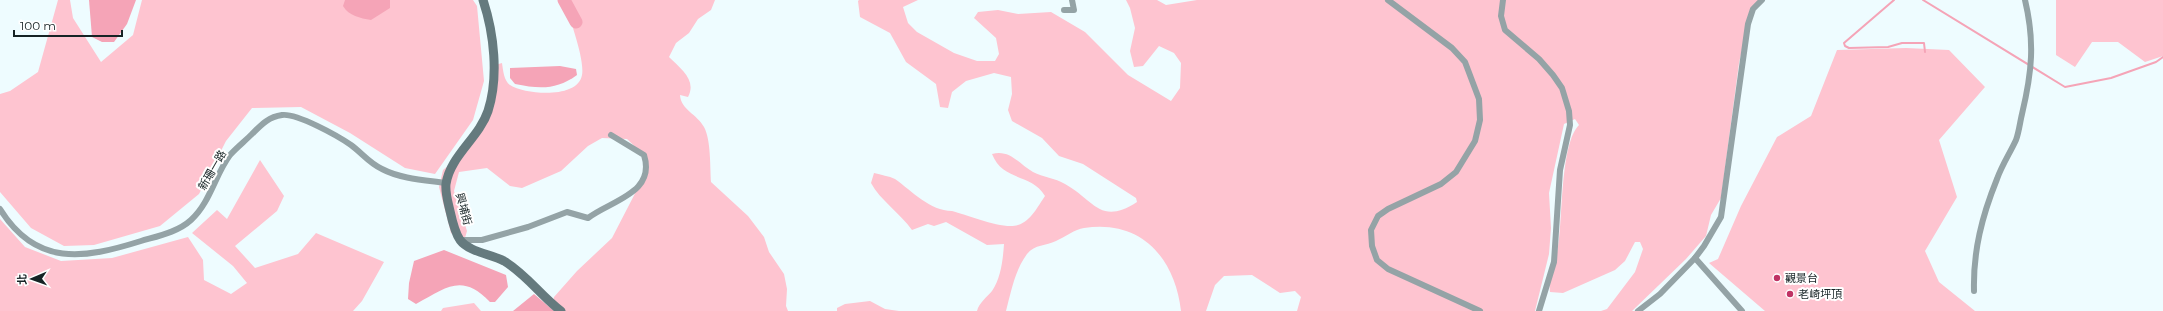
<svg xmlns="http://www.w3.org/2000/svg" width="2163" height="311" font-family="Montserrat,'Noto Sans TC',sans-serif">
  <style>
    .green { fill: #fec4d0 }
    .water { fill: #f5a4b7 }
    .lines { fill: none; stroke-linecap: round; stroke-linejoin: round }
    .stream { stroke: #f5a4b7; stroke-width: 2 }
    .river { stroke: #f5a4b7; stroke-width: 13 }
    .street { stroke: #94a3a6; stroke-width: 6 }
    .secondary { stroke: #657a7e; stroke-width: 9 }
    .poi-dot { fill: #bf3264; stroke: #fff; stroke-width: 1.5 }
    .labels { text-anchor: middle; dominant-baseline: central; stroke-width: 4; stroke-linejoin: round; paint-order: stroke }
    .street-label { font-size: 11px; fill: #162325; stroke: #fff }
    .poi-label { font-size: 11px; fill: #162325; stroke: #fff; text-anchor: start }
  </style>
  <rect width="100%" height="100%" fill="#eefcff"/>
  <!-- green -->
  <g class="green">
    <path d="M 58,0 L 70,0 L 73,18 L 101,62 L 133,35 L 142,0 L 473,0 L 477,6 L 484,81 L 473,120 L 435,174 L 405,168 L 350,133 L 301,107 L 252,108 L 226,141 L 199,194 L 160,226 L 94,245 L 64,246 L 31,228 L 0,192 L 0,94 L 10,91 L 38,72 Z"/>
    <path d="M 564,0 L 715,0 L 711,10 L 698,19 L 689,33 L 676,43 L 669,57 C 681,69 697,80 688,97 L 680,95 C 681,110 697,114 704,127 C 711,140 710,166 711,182 L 748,216 L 764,237 L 769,252 L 784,274 L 787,289 L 786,306 L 788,311 L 561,311 L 553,301 L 554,297 L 577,271 L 612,238 L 643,178 L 646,157 L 627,139 L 602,138 L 588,146 L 561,171 L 522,188 L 510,186 L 487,168 L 459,172 L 454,191 L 467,231 L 465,238 L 461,240 L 451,233 L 439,187 L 443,170 L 463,153 L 486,111 L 495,65 L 502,63 C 503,70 504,81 510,85 C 526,95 578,99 582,75 C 585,59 569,17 564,0 Z"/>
    <path d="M 859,0 L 918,0 L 903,7 L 908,23 L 917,32 L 954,53 L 977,61 L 995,61 L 999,54 L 996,38 L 974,18 L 978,12 L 998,10 L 1018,14 L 1051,12 L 1085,32 L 1128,75 L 1171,101 L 1180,88 L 1181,63 L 1174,53 L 1159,46 L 1143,66 L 1134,67 L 1130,51 L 1135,28 L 1130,8 L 1126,0 L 1157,0 L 1166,5 L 1197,0 L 1762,0 L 1749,18 L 1739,63 L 1721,198 L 1711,215 L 1706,236 L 1686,259 L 1632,311 L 1601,311 L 1607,309 L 1635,272 L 1643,249 L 1640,242 L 1635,242 L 1625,261 L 1615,270 L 1563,293 L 1550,292 C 1548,277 1556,262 1558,247 C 1563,219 1560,144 1579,125 L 1575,119 L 1564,124 L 1549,193 L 1551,228 L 1549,254 L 1535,311 L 1297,311 L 1301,297 L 1295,291 L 1280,293 L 1252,275 L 1224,276 L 1215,285 L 1206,311 L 1181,311 C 1175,258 1141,219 1084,228 C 1075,229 1065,237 1056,241 C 1046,246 1035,244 1027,254 C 1015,270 1011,292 1006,311 L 977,311 C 979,303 987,297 992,291 C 1001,278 1003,259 1004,244 L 987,245 L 946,222 L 934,226 L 928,224 L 912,230 C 900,213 880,200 871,183 L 874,173 C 881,175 889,176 895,179 C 912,191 930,211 952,211 C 968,215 1003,230 1018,225 C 1031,221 1038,206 1045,196 C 1032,173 1003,182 992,154 C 1010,149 1019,164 1033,172 C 1043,177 1055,178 1065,184 C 1094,200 1100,226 1137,202 L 1136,198 L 1083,164 L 1059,156 L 1042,138 L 1012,121 L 1008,110 L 1012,94 L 1011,77 L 994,73 L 966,81 L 952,92 L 948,108 L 940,107 L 936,84 L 906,62 L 890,33 L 860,17 L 858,1 Z"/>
    <path d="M 2056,0 L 2163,0 L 2163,56 L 2145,62 L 2118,42 L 2092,42 L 2075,67 L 2056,55 Z"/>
    <path d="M 1906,48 L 1949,50 L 1985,87 L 1939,140 L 1957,197 L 1925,251 L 1939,282 L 1975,311 L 1765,311 L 1709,263 L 1718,259 L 1741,206 L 1777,137 L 1811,116 L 1837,50 Z"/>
    <path d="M 260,160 L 284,196 L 277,211 L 235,246 L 255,268 L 298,254 L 316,233 L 384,262 L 362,301 L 353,311 L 0,311 L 0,219 L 25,247 L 61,261 L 112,258 L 188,237 L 203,260 L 204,280 L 231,294 L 247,283 L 233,266 L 192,233 L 217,210 L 227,219 Z"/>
    <path d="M 870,301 L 885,309 L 899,311 L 837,311 L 837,308 L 845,304 Z"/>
    <path d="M 474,303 L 481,311 L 441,311 L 443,308 Z"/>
  </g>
  <!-- water -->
  <g class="water">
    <path d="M 89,0 L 136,0 L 127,24 L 114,42 L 102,42 L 92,37 Z"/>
    <path d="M 345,0 L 390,0 L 390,8 L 371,20 C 360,18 349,16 343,6 Z"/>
    <path d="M 560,66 L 576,69 L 577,75 C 556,90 540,89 515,84 L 510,78 L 510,68 Z"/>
    <path d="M 444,250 L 506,275 L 508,287 L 495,302 L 490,302 C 462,273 447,287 416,304 L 408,299 L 409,283 L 414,261 Z"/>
    <path d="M 534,294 L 554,311 L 513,311 Z"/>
  </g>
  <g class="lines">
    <!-- stream -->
    <g class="stream">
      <path d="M 1894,0 L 1844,43 L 1845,46 L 1849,48 L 1888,47 L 1902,43 L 1924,43 L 1925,52"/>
      <path d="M 1923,0 L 2065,87 L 2111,78 L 2156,62 L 2163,57"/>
    </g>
    <!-- river -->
    <path class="river" d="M 564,0 L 576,22"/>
    <!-- street -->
    <g class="street">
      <path d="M 1388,0 L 1452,48 L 1465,62 L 1479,99 L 1480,120 L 1475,141 L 1456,172 L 1441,184 L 1388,209 L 1378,216 L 1371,230 L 1372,246 L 1377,260 L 1388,269 L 1480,311"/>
      <path d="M 1503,0 L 1501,16 L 1505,30 L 1539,59 L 1553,75 L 1562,88 L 1569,111 L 1570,125 L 1560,170 L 1554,262 L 1539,311"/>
      <path d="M 1064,10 L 1074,10 L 1072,0"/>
      <path d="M 0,209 C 36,267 84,259 141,241 C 158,236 178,232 191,220 C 210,203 215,175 230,155 C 236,148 245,141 252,134 C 261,125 268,117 282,115 C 297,113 338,136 351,145 C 362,153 369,163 382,169 C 401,179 425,180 447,183"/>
      <path d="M 460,240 L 482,240 L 528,227 L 567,212 L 588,218 C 612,200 656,193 644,155 L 611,135"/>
      <path d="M 1695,258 L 1742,311"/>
      <path d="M 1974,291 C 1973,251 1982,216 1997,179 C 2002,165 2010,153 2016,140 C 2019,132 2020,122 2022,114 C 2032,72 2035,42 2025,0"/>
      <path d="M 1638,311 L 1660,294 L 1695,258 L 1704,246 L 1721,217 L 1748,24 L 1753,9 L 1762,0"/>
    </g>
    <!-- secondary -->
    <path class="secondary" d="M 483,0 C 494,33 499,77 488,111 C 479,138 450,156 446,184 C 445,193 448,202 450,211 C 452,220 455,233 460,240 C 469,252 491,254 504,261 C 526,274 541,296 561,311"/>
  </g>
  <!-- markers -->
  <g class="poi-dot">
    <circle cx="1777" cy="278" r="4"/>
    <circle cx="1790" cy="294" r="4"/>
  </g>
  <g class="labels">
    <!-- street labels -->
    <g class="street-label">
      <text transform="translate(212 170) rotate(-60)">新珊一路</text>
      <text transform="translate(464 209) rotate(75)">興埔街</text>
    </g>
    <!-- poi labels -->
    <g class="poi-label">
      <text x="1785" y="278">觀景台</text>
      <text x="1798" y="294">老崎坪頂</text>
    </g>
  </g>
  <!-- north arrow -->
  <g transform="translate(32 279) rotate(268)" stroke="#ffffff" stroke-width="3" paint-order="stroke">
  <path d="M0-3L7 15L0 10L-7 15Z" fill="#162325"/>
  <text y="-6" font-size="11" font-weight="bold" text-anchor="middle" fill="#162325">北</text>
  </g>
  <!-- scale -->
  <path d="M14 30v6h108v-6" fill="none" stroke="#162325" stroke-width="2"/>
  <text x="20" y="30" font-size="12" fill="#162325" stroke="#ffffff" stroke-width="3" paint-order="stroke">100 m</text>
</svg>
